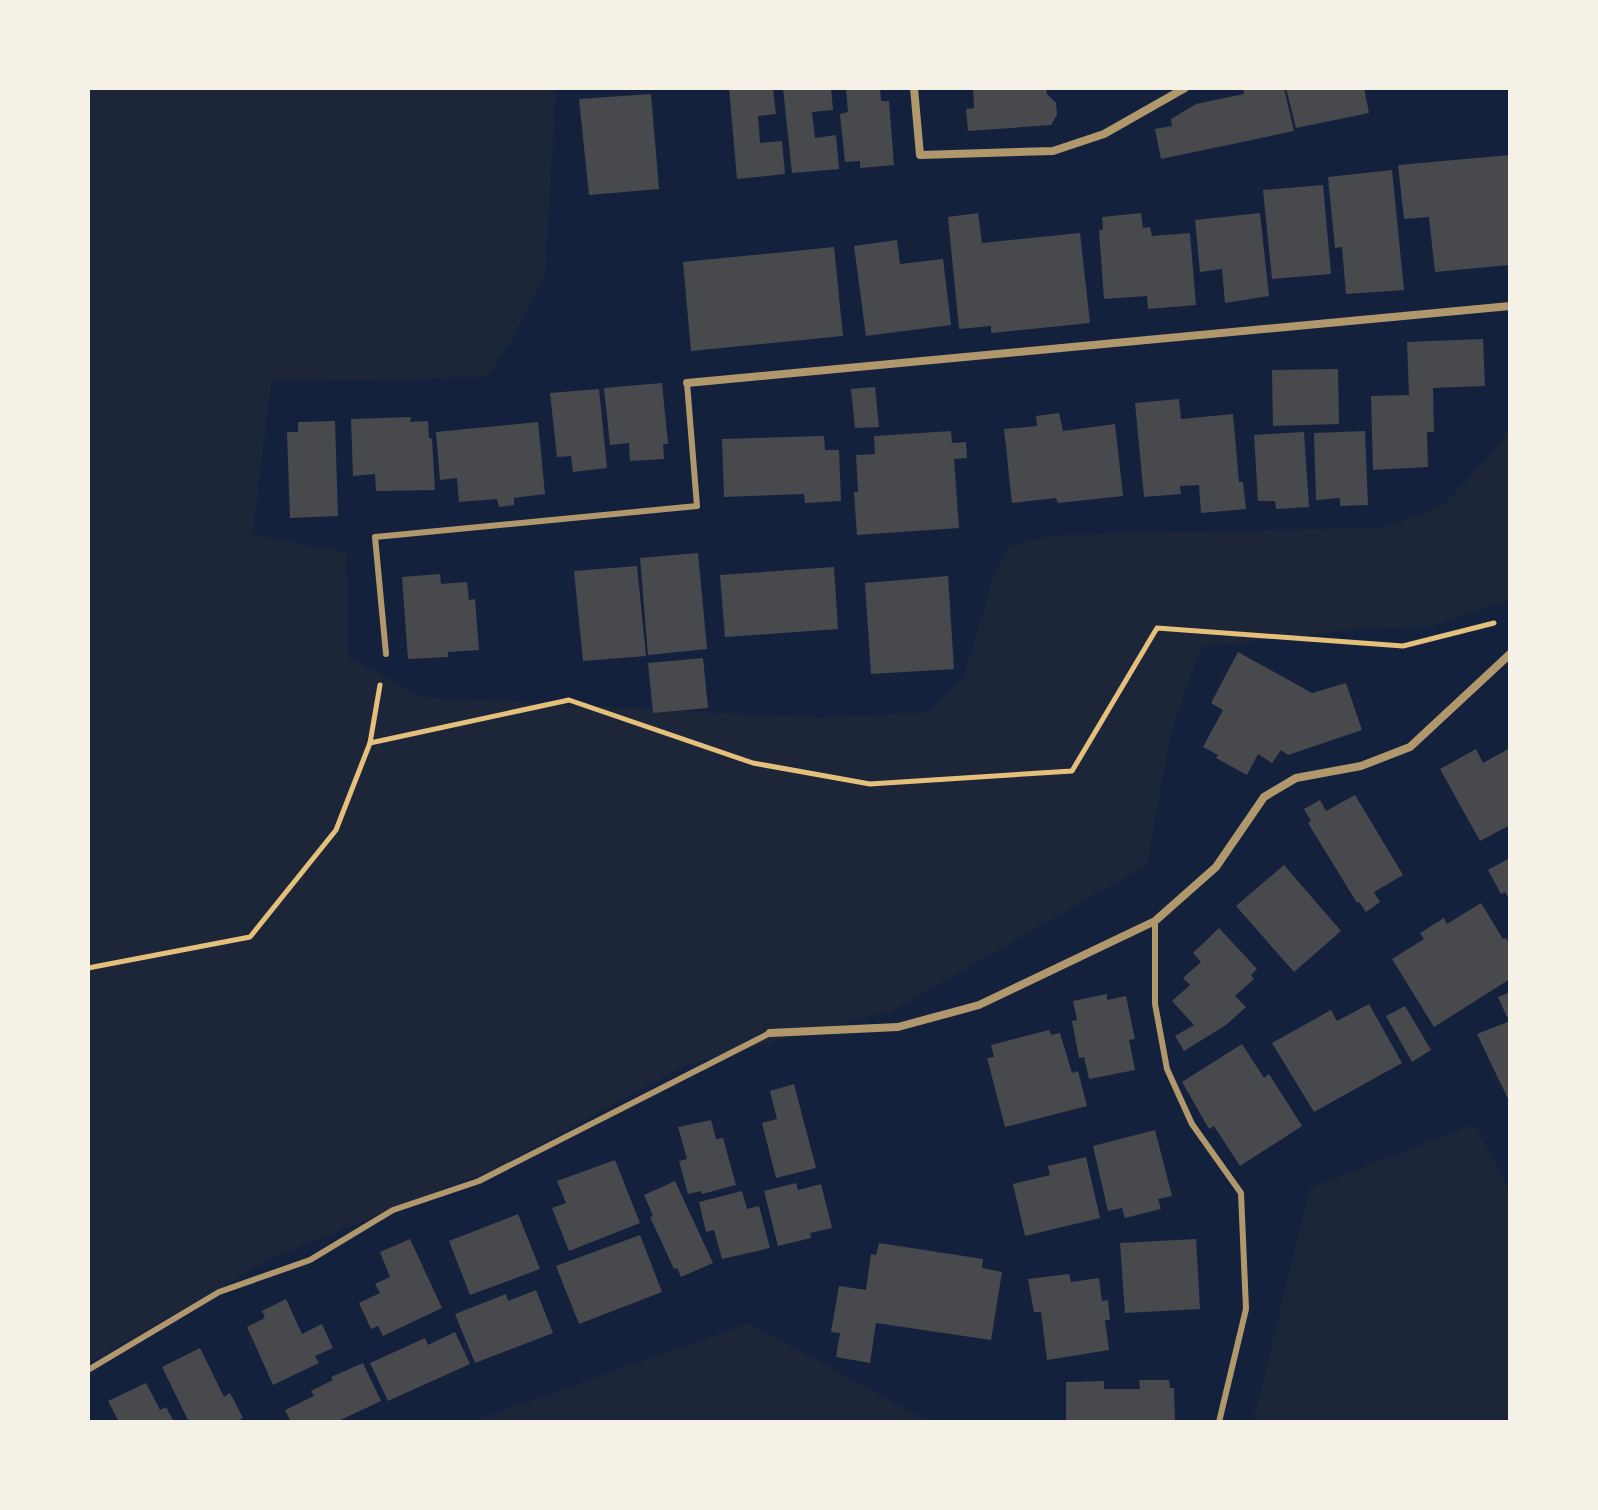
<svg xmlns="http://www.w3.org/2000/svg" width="1598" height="1510" font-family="'Sofia Sans Condensed',sans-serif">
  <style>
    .green { fill: #1d2539 }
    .building { fill: #48494c }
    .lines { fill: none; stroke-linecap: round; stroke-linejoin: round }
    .path { stroke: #e5c07b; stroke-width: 5 }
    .service { stroke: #b1986c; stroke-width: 6 }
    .minor { stroke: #b1986c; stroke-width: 8 }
  </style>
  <rect width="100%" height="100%" fill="#14213d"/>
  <!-- green -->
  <g class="green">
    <path d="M 88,88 L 556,88 L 545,277 L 513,338 L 487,377 L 271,382 L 253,534 L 347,553 L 348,656 L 422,697 L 823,718 L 926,712 L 963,679 L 992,581 L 1009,546 L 1056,535 L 1385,527 L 1442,506 L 1494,450 L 1510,428 L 1510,599 L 1433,626 L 1353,630 L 1201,647 L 1171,733 L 1147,865 L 894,1010 L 686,1065 L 497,1168 L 277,1256 L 88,1363 Z"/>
    <path d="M 1474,1124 L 1510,1192 L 1510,1422 L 1253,1422 L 1310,1188 Z"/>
    <path d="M 749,1323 L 930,1422 L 471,1422 Z"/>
  </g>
  <!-- building -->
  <g class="building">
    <path d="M 729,88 L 773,88 L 776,114 L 758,116 L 760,143 L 782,141 L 785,174 L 737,179 Z"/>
    <path d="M 783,88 L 831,88 L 833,110 L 812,112 L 815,138 L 836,135 L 839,169 L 792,173 Z"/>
    <path d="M 846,88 L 880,88 L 881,101 L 889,101 L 894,165 L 860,168 L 860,161 L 845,162 L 840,114 L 848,112 Z"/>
    <path d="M 973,88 L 1046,88 L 1047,94 L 1056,103 L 1057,115 L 1051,125 L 968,131 L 966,109 L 974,108 Z"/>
    <path d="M 1243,88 L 1284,88 L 1294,131 L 1161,159 L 1155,129 L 1172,126 L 1171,119 L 1196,104 L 1244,94 Z"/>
    <path d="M 1286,88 L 1364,88 L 1369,113 L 1296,128 Z"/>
    <path d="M 651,94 L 659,189 L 589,195 L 579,99 Z"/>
    <path d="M 1510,155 L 1510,265 L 1435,272 L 1429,217 L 1404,219 L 1398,165 Z"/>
    <path d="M 1392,170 L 1404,290 L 1346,294 L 1342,247 L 1335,248 L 1328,177 Z"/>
    <path d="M 1323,185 L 1331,274 L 1272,279 L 1263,190 Z"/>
    <path d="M 978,213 L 982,243 L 1080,233 L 1090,323 L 991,333 L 991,326 L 959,329 L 948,217 Z"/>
    <path d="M 1141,213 L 1143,228 L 1150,227 L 1152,236 L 1190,233 L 1196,305 L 1148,309 L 1147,296 L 1104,299 L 1099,230 L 1103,230 L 1102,217 Z"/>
    <path d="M 1260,213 L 1269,296 L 1225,303 L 1222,269 L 1200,272 L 1195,220 Z"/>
    <path d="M 897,240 L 900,264 L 943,259 L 951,325 L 866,336 L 854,246 Z"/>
    <path d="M 834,247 L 843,336 L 691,351 L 683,262 Z"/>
    <path d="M 1483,339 L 1485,386 L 1433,388 L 1434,432 L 1427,432 L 1428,467 L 1373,470 L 1371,396 L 1409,395 L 1407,342 Z"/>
    <path d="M 1338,369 L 1339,424 L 1273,426 L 1272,370 Z"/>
    <path d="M 662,383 L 668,444 L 663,444 L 664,459 L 630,461 L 629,443 L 610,445 L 604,388 Z"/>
    <path d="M 875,387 L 879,427 L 855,428 L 851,389 Z"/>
    <path d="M 599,389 L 607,468 L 573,472 L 571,456 L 557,457 L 550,393 Z"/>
    <path d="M 1179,399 L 1181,419 L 1233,414 L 1239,482 L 1243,482 L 1246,509 L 1201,513 L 1199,485 L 1180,486 L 1181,494 L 1144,497 L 1135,403 Z"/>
    <path d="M 1059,413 L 1063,431 L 1115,424 L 1123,496 L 1058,503 L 1056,498 L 1012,503 L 1004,429 L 1037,426 L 1036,416 Z"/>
    <path d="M 411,417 L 410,422 L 428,421 L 429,438 L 432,439 L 435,490 L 376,491 L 375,474 L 353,476 L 351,419 Z"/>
    <path d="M 335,421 L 338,516 L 290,518 L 287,432 L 298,432 L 298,422 Z"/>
    <path d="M 538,422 L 545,494 L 514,498 L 514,505 L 499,507 L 497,499 L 459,502 L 457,478 L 440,480 L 436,432 Z"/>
    <path d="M 951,431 L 952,443 L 966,442 L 967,458 L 954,459 L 959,528 L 857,535 L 854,492 L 858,492 L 856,455 L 875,454 L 874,436 Z"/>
    <path d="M 1365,431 L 1368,505 L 1340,506 L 1340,498 L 1316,500 L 1314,433 Z"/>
    <path d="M 1304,432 L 1309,507 L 1276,509 L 1275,501 L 1258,501 L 1254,435 Z"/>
    <path d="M 824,436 L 825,450 L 839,450 L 841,501 L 805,503 L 804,494 L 724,497 L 722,439 Z"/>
    <path d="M 698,553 L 707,649 L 648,655 L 640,558 Z"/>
    <path d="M 637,566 L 646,656 L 583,661 L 574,571 Z"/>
    <path d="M 834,567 L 838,629 L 725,637 L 720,575 Z"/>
    <path d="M 440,574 L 441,584 L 467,582 L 469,600 L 475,599 L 479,650 L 448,652 L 448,657 L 408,659 L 402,577 Z"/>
    <path d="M 948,576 L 954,669 L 871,674 L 865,583 Z"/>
    <path d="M 1238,652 L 1312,693 L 1346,683 L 1362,730 L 1288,755 L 1281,750 L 1272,763 L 1258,754 L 1247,775 L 1216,758 L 1218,755 L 1203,747 L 1223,710 L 1211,703 Z"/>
    <path d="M 703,658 L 708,708 L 653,713 L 648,663 Z"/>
    <path d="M 1510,748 L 1510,825 L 1480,841 L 1440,769 L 1476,749 L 1483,763 Z"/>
    <path d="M 1355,795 L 1403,875 L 1374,892 L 1380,902 L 1366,912 L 1359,902 L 1357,903 L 1308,823 L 1311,821 L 1304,809 L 1320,800 L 1326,811 Z"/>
    <path d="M 1510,858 L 1510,901 L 1505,892 L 1501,894 L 1488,870 Z"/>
    <path d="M 1284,865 L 1341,931 L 1294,972 L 1236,906 Z"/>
    <path d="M 1481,903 L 1503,939 L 1506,938 L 1510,945 L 1510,979 L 1434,1027 L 1392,959 L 1424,939 L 1420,933 L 1444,918 L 1447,924 Z"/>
    <path d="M 1219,928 L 1257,969 L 1251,975 L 1254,979 L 1235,996 L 1246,1007 L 1226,1025 L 1184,1051 L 1175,1036 L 1194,1025 L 1172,1001 L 1190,985 L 1183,978 L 1201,962 L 1193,953 Z"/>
    <path d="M 1510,992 L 1510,1016 L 1507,1017 L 1498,997 Z"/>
    <path d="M 1107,994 L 1107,1000 L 1126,996 L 1135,1039 L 1129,1040 L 1135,1070 L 1089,1079 L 1084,1057 L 1079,1058 L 1072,1021 L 1077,1020 L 1073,1001 Z"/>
    <path d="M 1369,1004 L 1402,1063 L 1314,1112 L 1272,1043 L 1331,1010 L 1337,1021 Z"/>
    <path d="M 1405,1006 L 1431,1050 L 1412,1062 L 1386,1016 Z"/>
    <path d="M 1510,1021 L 1510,1098 L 1508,1099 L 1477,1034 Z"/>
    <path d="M 1049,1030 L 1051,1035 L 1060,1033 L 1072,1073 L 1078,1071 L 1087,1106 L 1005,1127 L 987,1058 L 994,1057 L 991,1045 Z"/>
    <path d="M 1242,1044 L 1264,1078 L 1269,1074 L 1302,1126 L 1240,1166 L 1214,1126 L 1209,1129 L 1182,1082 Z"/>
    <path d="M 794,1084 L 816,1168 L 776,1178 L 762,1123 L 777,1119 L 770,1091 Z"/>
    <path d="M 711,1120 L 716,1139 L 723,1138 L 736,1185 L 702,1194 L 701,1191 L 688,1194 L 679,1161 L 687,1159 L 678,1127 Z"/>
    <path d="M 1155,1130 L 1172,1196 L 1158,1199 L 1161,1209 L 1125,1218 L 1122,1208 L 1108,1211 L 1093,1146 Z"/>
    <path d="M 1086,1157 L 1100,1218 L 1025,1236 L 1013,1184 L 1050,1175 L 1048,1166 Z"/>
    <path d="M 615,1160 L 640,1223 L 569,1251 L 552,1208 L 566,1203 L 557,1181 Z"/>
    <path d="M 675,1181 L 713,1263 L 681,1277 L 677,1268 L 674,1269 L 650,1217 L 653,1216 L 644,1195 Z"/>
    <path d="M 796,1183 L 798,1190 L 821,1184 L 832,1228 L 810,1233 L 811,1238 L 778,1246 L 764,1191 Z"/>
    <path d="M 742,1191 L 747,1209 L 759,1206 L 770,1248 L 722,1259 L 714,1230 L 706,1232 L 699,1202 Z"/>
    <path d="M 518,1214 L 540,1269 L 470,1295 L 449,1241 Z"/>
    <path d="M 640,1235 L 662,1292 L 579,1324 L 556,1266 Z"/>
    <path d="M 410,1239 L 442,1308 L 383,1336 L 378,1326 L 371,1329 L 359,1303 L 380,1293 L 375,1284 L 390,1277 L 380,1252 Z"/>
    <path d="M 1196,1239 L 1200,1309 L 1125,1313 L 1120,1243 Z"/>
    <path d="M 879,1243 L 983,1259 L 982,1268 L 1002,1272 L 991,1340 L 876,1323 L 870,1363 L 836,1357 L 840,1333 L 831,1332 L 839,1286 L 866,1290 L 871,1254 L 876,1255 Z"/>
    <path d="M 1069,1274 L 1071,1282 L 1099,1278 L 1102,1301 L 1108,1300 L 1110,1320 L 1105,1320 L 1109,1350 L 1047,1360 L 1041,1312 L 1034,1312 L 1028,1279 Z"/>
    <path d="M 536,1290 L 553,1333 L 475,1363 L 455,1314 L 506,1294 L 508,1301 Z"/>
    <path d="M 286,1299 L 302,1334 L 322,1324 L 333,1348 L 315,1356 L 319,1363 L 273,1385 L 247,1327 L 265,1318 L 262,1311 Z"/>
    <path d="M 455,1332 L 470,1364 L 388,1401 L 370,1363 L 425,1338 L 428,1345 Z"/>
    <path d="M 200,1348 L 224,1397 L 230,1393 L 243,1418 L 235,1422 L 189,1422 L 162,1367 Z"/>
    <path d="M 363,1363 L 381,1401 L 336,1422 L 291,1422 L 285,1410 L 314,1396 L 311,1391 L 333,1380 L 331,1377 Z"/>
    <path d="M 1139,1380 L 1169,1380 L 1170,1388 L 1174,1388 L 1175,1422 L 1066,1422 L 1066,1382 L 1104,1381 L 1104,1389 L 1140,1389 Z"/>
    <path d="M 146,1383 L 160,1410 L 166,1407 L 174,1422 L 119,1422 L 108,1401 Z"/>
  </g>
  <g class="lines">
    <!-- path -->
    <g class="path">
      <path d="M 370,743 L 380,685"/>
      <path d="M 88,968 L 250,937 L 336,830 L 370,743 L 569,700 L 753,763 L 870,784 L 1072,771 L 1157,628 L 1403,646 L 1494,623"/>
    </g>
    <!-- service -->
    <g class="service">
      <path d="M 386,654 L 375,537 L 697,506 L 687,383"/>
      <path d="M 1155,921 L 1155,1004 L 1167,1069 L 1192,1124 L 1241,1193 L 1246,1309 L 1219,1422"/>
      <path d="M 88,1370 L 219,1292 L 310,1260 L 393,1210 L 479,1181 L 770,1033"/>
    </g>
    <!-- minor -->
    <g class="minor">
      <path d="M 914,88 L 920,155 L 1053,151 L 1104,134 L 1185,88"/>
      <path d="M 687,383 L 1510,306"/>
      <path d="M 770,1033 L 898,1027 L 979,1005 L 1155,921 L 1216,867 L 1264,797 L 1296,778 L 1361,766 L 1410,747 L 1510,654"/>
    </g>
  </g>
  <!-- border -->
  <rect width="1598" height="1510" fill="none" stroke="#f6f1e7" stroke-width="180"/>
</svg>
